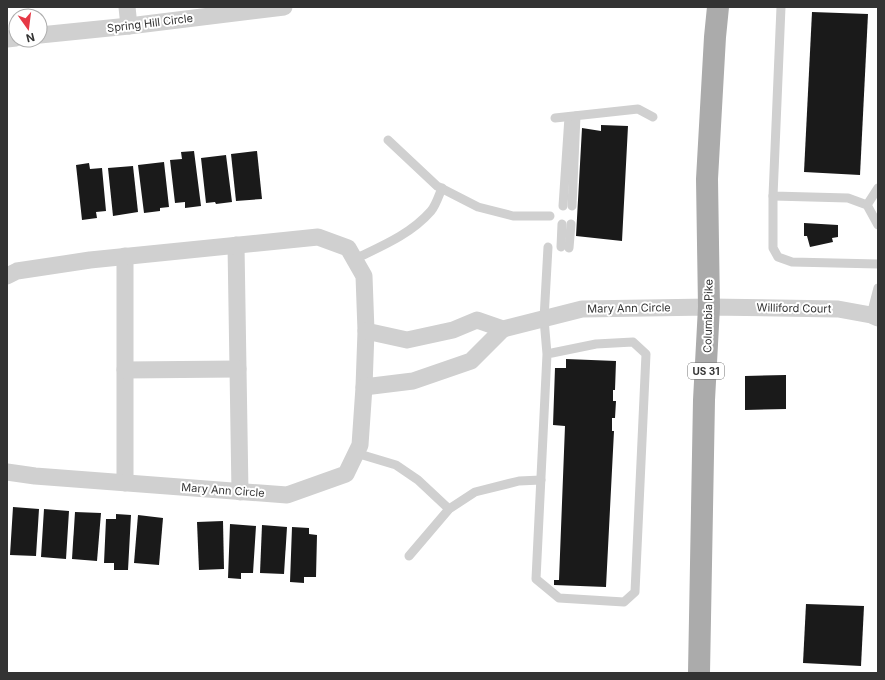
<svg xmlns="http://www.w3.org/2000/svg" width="885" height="680" font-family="Inter,sans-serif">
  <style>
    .building { fill: #1a1a1a }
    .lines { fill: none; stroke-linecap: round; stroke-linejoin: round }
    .service { stroke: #d0d0d0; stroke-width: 9 }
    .minor { stroke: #d0d0d0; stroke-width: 17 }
    .primary { stroke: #ababab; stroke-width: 22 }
    .labels { text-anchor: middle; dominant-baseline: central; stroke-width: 4; stroke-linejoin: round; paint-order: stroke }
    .shield { fill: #fff; stroke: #707070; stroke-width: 1 }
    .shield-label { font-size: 10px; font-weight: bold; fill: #333 }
    .street-label { font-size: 11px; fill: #333; stroke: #fff }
  </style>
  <rect width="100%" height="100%" fill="#fff"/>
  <!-- building -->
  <g class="building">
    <path d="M 812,12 L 868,14 L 860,175 L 804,172 Z"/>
    <path d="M 601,125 L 628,126 L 622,241 L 576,236 L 582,128 L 601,131 Z"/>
    <path d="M 194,151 L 201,206 L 185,208 L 185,202 L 175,203 L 170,160 L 182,159 L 181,152 Z"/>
    <path d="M 257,151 L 262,199 L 236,201 L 231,154 Z"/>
    <path d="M 226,155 L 232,202 L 216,204 L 215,202 L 206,203 L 201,158 Z"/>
    <path d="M 164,162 L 169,207 L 160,208 L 160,211 L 144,213 L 138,165 Z"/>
    <path d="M 89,163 L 90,169 L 102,168 L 106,211 L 96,212 L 97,218 L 82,220 L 76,165 Z"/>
    <path d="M 133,166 L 138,212 L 113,216 L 108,168 Z"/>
    <path d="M 804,223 L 838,225 L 838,237 L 832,238 L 833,242 L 810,247 L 807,236 L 804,236 Z"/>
    <path d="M 566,359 L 616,361 L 615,390 L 613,390 L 613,401 L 616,401 L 615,418 L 612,418 L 612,431 L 614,431 L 606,587 L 554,585 L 554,580 L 559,580 L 565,426 L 553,425 L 555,368 L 566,368 Z"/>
    <path d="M 786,375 L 786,409 L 745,410 L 745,376 Z"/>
    <path d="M 13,507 L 39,509 L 36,556 L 10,555 Z"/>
    <path d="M 44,509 L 69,511 L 66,559 L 41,557 Z"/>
    <path d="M 75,512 L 101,513 L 97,561 L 72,559 Z"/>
    <path d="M 116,514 L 131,515 L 128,570 L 114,570 L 114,563 L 104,563 L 106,519 L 116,519 Z"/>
    <path d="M 138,515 L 163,518 L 159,565 L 134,563 Z"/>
    <path d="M 223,521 L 224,569 L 199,570 L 197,522 Z"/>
    <path d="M 230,524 L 256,526 L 253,573 L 241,573 L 241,579 L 228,578 Z"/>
    <path d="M 262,525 L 287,527 L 284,574 L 260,573 Z"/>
    <path d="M 292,527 L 309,528 L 309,534 L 317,535 L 316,577 L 304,577 L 304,583 L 290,582 Z"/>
    <path d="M 806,604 L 864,606 L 861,666 L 803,663 Z"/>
  </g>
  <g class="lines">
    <!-- service -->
    <g class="service">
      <path d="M 781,7 L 773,196 L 848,198 L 867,205 L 878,225"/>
      <path d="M 555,118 L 638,109 L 653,117"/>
      <path d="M 388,140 L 437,186 L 478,207 L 513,216 L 550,216"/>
      <path d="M 773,196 L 773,248 L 778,257 L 792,262 L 878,264"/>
      <path d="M 867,205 L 878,188"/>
      <path d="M 563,206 L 569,117"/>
      <path d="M 572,206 L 576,116"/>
      <path d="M 561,247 L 562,224"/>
      <path d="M 569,248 L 571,224"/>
      <path d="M 355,259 C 382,246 411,234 431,211 C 436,205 439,195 442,188"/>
      <path d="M 871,315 L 878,288"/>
      <path d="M 547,354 L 596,344 L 633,342 L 646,354 L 635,592 L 624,602 L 559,598 L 536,579 L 547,354 L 544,319 L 548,247"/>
      <path d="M 356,453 L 396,465 L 418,480 L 449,509"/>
      <path d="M 409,556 L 449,509 L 475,492 L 519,481 L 541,480"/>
    </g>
    <!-- minor -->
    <g class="minor">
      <path d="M 127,7 L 129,26"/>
      <path d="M 40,35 L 129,26 L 284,7"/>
      <path d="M 7,39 L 16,38"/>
      <path d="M 236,245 L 240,492"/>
      <path d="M 125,256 L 125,483"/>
      <path d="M 7,276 L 17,271 L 90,260 L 318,237 L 348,248 L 364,276 L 366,331 L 364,387 L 360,445 L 346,474 L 287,495 L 35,476 L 7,472"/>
      <path d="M 503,329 L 582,309 L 709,307 L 838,309 L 871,315 L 878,318"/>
      <path d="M 125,370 L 238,369"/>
      <path d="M 364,387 L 413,381 L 471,361 L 503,329 L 477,320 L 453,330 L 407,340 L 366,331"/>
    </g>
    <!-- primary -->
    <path class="primary" d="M 699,673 L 704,400 L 709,307 L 707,179 L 715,37 L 718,7"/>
  </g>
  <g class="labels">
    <!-- shield labels -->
    <rect class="shield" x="688" y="363" width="36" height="16" rx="3"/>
    <g class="shield-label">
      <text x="706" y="371">US 31</text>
    </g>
    <!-- street labels -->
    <g class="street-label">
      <text transform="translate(150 23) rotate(-7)">Spring Hill Circle</text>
      <text transform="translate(629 308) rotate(-1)">Mary Ann Circle</text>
      <text transform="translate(794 308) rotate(1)">Williford Court</text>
      <text transform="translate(708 316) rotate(-89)">Columbia Pike</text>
      <text transform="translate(223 490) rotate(4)">Mary Ann Circle</text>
    </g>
  </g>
  <!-- border -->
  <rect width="885" height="680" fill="none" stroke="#333333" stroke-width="16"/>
  <!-- north arrow -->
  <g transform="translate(28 28) rotate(166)"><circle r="19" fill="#ffffff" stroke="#adadad"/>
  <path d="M0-3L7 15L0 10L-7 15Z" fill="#e63946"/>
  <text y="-6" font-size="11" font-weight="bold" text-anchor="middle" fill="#333333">N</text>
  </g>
</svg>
